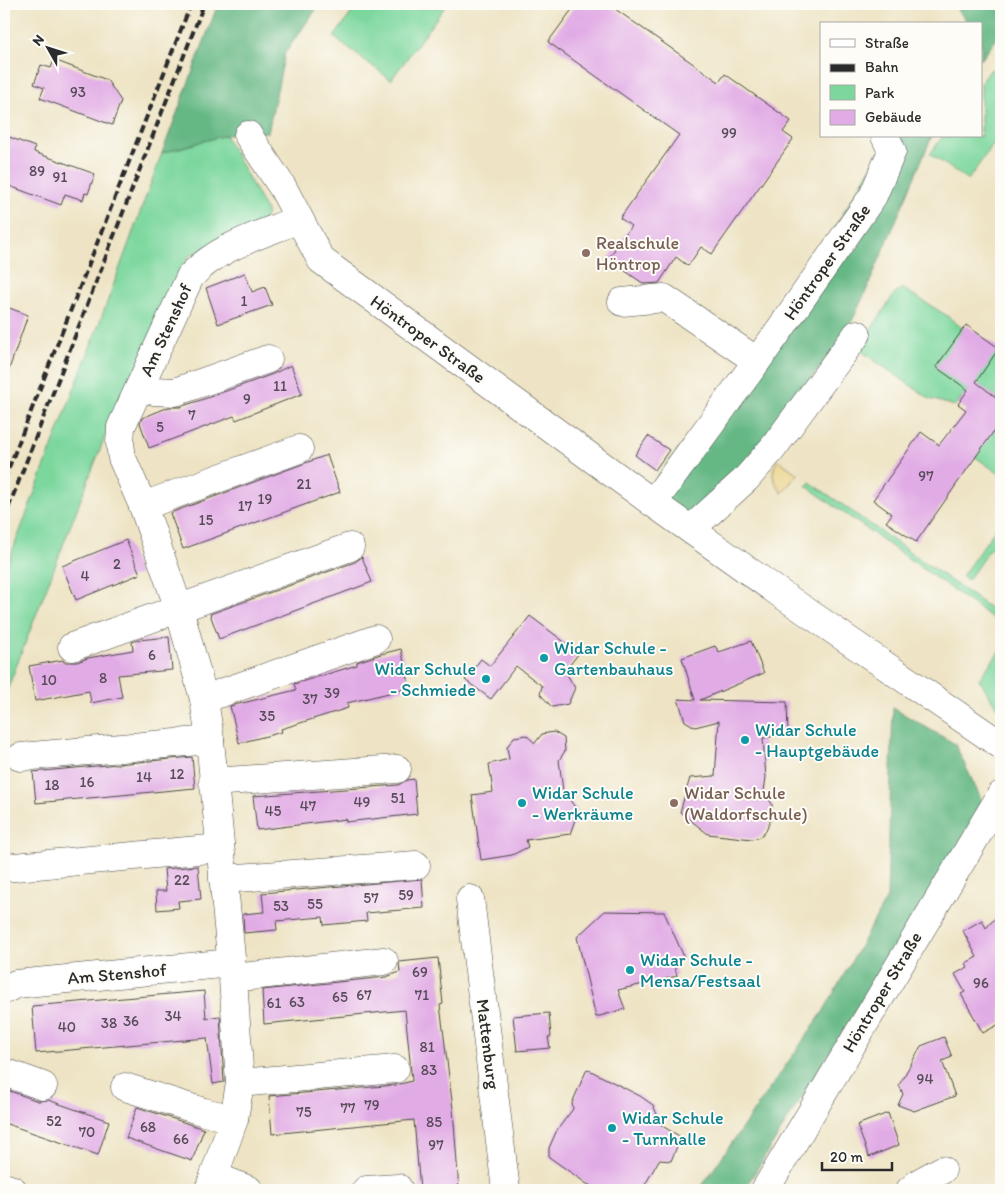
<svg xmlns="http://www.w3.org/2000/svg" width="1005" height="1194" font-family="Itim,sans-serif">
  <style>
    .green { fill: #7cd79d; stroke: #548164 }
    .forest { fill: #65b884; stroke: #487258 }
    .sand { fill: #eeda9e; stroke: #8c8264 }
    .building { fill: #e1abe5 }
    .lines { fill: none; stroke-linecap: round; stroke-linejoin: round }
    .minor-casing { stroke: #484742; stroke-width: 29 }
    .minor { stroke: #fff; stroke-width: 28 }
    .rail { stroke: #2b2b2b; stroke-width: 4; stroke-dasharray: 8 4; stroke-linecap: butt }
    .education-dot { fill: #8d6e63; stroke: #fdfcf7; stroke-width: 2 }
    .culture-dot { fill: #0f9aa8; stroke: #fdfcf7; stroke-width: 2 }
    .labels { text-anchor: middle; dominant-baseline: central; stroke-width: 4; stroke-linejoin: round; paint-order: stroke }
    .number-label { font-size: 15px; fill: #584b5a }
    .education-label { font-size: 18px; fill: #785e54; stroke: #fdfcf7; text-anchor: start }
    .street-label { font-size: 18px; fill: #2b2b2b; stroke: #fdfcf7 }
    .culture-label { font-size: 18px; fill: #0d838f; stroke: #fdfcf7; text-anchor: start }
  </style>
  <rect width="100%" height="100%" fill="#fdfcf7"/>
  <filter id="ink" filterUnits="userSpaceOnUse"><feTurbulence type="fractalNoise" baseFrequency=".02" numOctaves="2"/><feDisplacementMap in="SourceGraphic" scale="10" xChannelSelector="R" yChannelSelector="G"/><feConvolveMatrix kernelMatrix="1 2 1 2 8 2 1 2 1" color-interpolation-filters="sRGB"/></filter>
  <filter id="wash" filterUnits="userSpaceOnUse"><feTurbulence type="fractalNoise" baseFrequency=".0096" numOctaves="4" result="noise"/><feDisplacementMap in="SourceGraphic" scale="20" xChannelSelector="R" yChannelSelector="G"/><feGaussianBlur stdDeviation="1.12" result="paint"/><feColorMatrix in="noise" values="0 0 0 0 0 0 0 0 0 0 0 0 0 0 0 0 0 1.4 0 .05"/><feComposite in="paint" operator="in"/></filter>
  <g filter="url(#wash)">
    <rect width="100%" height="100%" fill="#eee4c5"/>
    <!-- green -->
    <g class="green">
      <path d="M 358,4 L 447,4 L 391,80 L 334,37 Z"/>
      <path d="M 991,69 L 1001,77 L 1001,133 L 968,180 L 930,154 L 943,136 L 981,136 L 981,83 Z"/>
      <path d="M 225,135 L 267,212 L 263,224 L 189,256 L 106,434 L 4,698 L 4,573 L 102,316 L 162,153 Z"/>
      <path d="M 902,288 L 946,315 L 995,354 L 1001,347 L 1001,401 L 975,382 L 955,406 L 930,399 L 858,349 L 895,293 Z"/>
      <path d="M 1001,421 L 1001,475 L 961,447 L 994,431 Z"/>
      <path d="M 810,482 L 994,611 L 1001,603 L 1001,624 L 806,486 Z"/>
      <path d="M 1001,521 L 1001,533 L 968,580 L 962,576 Z"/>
      <path d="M 1001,649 L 1001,714 L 979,679 Z"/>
    </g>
    <!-- forest -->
    <g class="forest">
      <path d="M 218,4 L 320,4 L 285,53 L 268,132 L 225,135 L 162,153 Z"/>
      <path d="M 953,4 L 1001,4 L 1001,33 L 981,60 L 981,24 L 969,24 Z"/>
      <path d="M 892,136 L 932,136 L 867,289 L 845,336 L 741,467 L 689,517 L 648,489 L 736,374 L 826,242 L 868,172 Z"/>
      <path d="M 893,708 L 955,744 L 984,805 L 744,1190 L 699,1190 L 823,1012 L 887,898 Z"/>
    </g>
    <!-- sand -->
    <path class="sand" d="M 778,460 L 798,474 L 782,493 C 774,481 769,473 778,460 Z"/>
    <g id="blocks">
      <!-- building -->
      <g class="building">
        <path d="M 576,4 L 608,4 L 719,82 L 725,74 L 791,121 L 783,132 L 793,139 L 712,254 L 701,247 L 688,266 L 676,257 L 659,283 L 644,284 L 608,259 L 631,226 L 620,218 L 679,135 L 548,42 Z"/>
        <path d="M 54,60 L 107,80 L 121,101 L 112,125 L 40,98 L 44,88 L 34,84 L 41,65 L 51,68 Z"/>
        <path d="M 4,135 L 35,147 L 34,152 L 95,174 L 88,194 L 85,193 L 83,200 L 65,194 L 61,205 L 4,184 Z"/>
        <path d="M 245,273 L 252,292 L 265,287 L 272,305 L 218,324 L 206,288 Z"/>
        <path d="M 4,306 L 28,315 L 7,375 L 4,375 Z"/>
        <path d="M 966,325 L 999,348 L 976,382 L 1001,401 L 1001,421 L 916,542 L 886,522 L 892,514 L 873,500 L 921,432 L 939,445 L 966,410 L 958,404 L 968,390 L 936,367 Z"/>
        <path d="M 291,365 L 302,394 L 236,420 L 234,416 L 149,448 L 140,423 L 142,418 L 169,407 L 180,407 L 204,399 L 273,374 Z"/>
        <path d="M 648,436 L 669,450 L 655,470 L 635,455 Z"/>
        <path d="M 327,455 L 340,492 L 183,549 L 170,513 Z"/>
        <path d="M 126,540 L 140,574 L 76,600 L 62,566 Z"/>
        <path d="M 362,557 L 372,582 L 219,639 L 210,614 L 355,562 Z"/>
        <path d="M 530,616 L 579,653 L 565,671 L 575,688 L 568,704 L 552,707 L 540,694 L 542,686 L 516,666 L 491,699 L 465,680 L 481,659 L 490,666 Z"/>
        <path d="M 169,637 L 172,670 L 118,675 L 122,697 L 91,703 L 89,691 L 35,701 L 29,666 L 63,660 L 64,662 L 77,662 L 88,658 L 133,650 L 132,642 L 138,640 Z"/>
        <path d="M 751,641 L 764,673 L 700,700 L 787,702 L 788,734 L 763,738 L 766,777 L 764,792 L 772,804 L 772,816 L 767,829 L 760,837 L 752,839 L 708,834 L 680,812 L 690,778 L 715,776 L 719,721 L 695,727 L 685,721 L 678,699 L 695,700 L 682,658 L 715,646 L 719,652 Z"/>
        <path d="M 401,649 L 410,688 L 347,703 L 348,708 L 281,729 L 282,732 L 239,743 L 230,706 L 296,690 L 294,684 L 357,665 L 357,662 L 381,654 Z"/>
        <path d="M 554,732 L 564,738 L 565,751 L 559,760 L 563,791 L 578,811 L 570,834 L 526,840 L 528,847 L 512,855 L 481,860 L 472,795 L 493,792 L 489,764 L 509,759 L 507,747 L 514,737 L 526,735 L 535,743 L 542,734 Z"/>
        <path d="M 192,757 L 195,788 L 36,803 L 33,772 Z"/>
        <path d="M 414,779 L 417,814 L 346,822 L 346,819 L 257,830 L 253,796 L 398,785 L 407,780 Z"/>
        <path d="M 198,866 L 201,899 L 178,901 L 179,908 L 157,910 L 156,891 L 166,891 L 164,869 Z"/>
        <path d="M 422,879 L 424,908 L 366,913 L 367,921 L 324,925 L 323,917 L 276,921 L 277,930 L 244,933 L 243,914 L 264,912 L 262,893 Z"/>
        <path d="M 605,911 L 664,912 L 684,957 L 674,963 L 677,976 L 618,990 L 625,1009 L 596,1017 L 577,937 Z"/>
        <path d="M 1001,912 L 1001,1023 L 983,1033 L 961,994 L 965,992 L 955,974 L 968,967 L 966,963 L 977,957 L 963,931 L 982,920 L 986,928 Z"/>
        <path d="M 438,958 L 443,1004 L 440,1005 L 453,1109 L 459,1190 L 420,1190 L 414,1120 L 272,1134 L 269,1096 L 396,1085 L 412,1081 L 405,1010 L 264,1024 L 262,990 L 386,977 L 400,972 L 399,962 Z"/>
        <path d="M 204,991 L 206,1018 L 220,1016 L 224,1082 L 213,1084 L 207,1038 L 36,1053 L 32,1006 Z"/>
        <path d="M 549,1013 L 551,1037 L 548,1037 L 550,1048 L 517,1051 L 513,1016 Z"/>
        <path d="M 944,1037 L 952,1057 L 942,1061 L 955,1096 L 914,1111 L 898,1105 L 903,1094 L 899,1085 L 921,1046 Z"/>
        <path d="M 587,1069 L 640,1096 L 653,1105 L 662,1126 L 681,1137 L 671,1161 L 659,1160 L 642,1190 L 600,1190 L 587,1184 L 549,1157 L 549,1148 L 557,1130 L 573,1109 L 572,1103 Z"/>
        <path d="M 4,1089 L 38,1101 L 48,1100 L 109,1121 L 98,1155 L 4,1123 Z"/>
        <path d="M 137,1107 L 204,1129 L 192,1161 L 126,1138 Z"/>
        <path d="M 888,1113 L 899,1145 L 869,1157 L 857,1125 Z"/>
      </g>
    </g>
  </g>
  <g filter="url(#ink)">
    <use href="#blocks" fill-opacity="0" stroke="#484742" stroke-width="1"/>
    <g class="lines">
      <defs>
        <g id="minor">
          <path d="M 248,135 L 283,188 L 321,260 L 653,503 L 781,594 L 1001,745"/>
          <path d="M 622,302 L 664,298 L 757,361"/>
          <path d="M 140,387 L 154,391 L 175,392 L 268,359"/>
          <path d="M 653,503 L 776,335 L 873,196 L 892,151 L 885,136"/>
          <path d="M 143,506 L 299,449"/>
          <path d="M 691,529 L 746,479 L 773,448 L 857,334"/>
          <path d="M 72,647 L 350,547"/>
          <path d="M 204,699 L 376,639"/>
          <path d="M 21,757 L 210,740"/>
          <path d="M 213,782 L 397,769"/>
          <path d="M 4,868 L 220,848"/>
          <path d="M 223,879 L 416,865"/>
          <path d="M 470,899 L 506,1190"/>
          <path d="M 233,978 L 384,961"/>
          <path d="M 4,990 L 16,984 L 231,963"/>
          <path d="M 4,1072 L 43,1086"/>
          <path d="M 240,1083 L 395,1069"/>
          <path d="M 125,1087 L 204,1112 L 234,1119"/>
          <path d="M 214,1176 L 249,1190"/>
          <path d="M 4,1187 L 13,1190"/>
          <path d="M 209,1190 L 234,1119 L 240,1083 L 233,978 L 210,740 L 204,699 L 179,609 L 143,506 L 122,458 L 120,443 L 121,427 L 190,277 C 218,246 261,235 299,219"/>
          <path d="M 366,1190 L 398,1188 L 399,1190"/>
          <path d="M 765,1190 L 1001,795"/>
          <path d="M 910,1190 L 920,1182 L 942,1170"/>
        </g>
      </defs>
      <!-- minor casing -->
      <use href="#minor" class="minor-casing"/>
      <!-- minor -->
      <use href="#minor" class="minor"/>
      <!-- rail -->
      <g class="rail">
        <path d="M 4,480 L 191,4"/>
        <path d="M 4,519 L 204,4"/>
      </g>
    </g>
  </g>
  <!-- markers -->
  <g class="education-dot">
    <circle cx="586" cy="253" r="5"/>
    <circle cx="674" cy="803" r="5"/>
  </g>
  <g class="culture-dot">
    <circle cx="544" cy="658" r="5"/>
    <circle cx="486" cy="679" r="5"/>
    <circle cx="745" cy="740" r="5"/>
    <circle cx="522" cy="803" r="5"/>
    <circle cx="630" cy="970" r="5"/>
    <circle cx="612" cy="1128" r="5"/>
  </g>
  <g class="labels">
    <!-- number labels -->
    <g class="number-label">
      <text x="78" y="92">93</text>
      <text x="729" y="133">99</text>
      <text x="37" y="171">89</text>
      <text x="60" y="177">91</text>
      <text x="244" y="301">1</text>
      <text x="280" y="386">11</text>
      <text x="247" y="399">9</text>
      <text x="192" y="415">7</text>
      <text x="160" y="427">5</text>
      <text x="926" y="476">97</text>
      <text x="304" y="484">21</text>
      <text x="265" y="499">19</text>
      <text x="245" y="506">17</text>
      <text x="206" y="520">15</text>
      <text x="117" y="564">2</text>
      <text x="85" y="576">4</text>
      <text x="152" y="655">6</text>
      <text x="103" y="678">8</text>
      <text x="49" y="680">10</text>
      <text x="332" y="693">39</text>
      <text x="310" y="699">37</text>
      <text x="267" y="716">35</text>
      <text x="177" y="774">12</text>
      <text x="144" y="777">14</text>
      <text x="87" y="782">16</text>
      <text x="52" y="785">18</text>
      <text x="398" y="798">51</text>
      <text x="362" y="802">49</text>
      <text x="308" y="806">47</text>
      <text x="273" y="811">45</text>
      <text x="182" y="880">22</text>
      <text x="406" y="895">59</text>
      <text x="371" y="898">57</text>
      <text x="315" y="904">55</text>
      <text x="281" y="906">53</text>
      <text x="420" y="972">69</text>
      <text x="981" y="983">96</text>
      <text x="364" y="995">67</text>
      <text x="422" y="995">71</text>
      <text x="340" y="997">65</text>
      <text x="297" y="1002">63</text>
      <text x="274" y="1003">61</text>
      <text x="173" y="1016">34</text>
      <text x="131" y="1021">36</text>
      <text x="109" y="1023">38</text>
      <text x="67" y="1027">40</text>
      <text x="427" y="1047">81</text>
      <text x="429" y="1070">83</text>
      <text x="925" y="1079">94</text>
      <text x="372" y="1105">79</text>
      <text x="348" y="1108">77</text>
      <text x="304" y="1112">75</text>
      <text x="54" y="1121">52</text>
      <text x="434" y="1122">85</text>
      <text x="148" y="1127">68</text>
      <text x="87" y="1132">70</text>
      <text x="181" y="1139">66</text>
      <text x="436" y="1145">97</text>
    </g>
    <!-- education labels -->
    <g class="education-label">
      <text x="596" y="243">Realschule<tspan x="596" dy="21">Höntrop</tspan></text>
      <text x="684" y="793">Widar Schule<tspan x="684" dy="21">(Waldorfschule)</tspan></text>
    </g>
    <!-- street labels -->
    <g class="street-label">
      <text transform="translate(827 262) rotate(-55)">Höntroper Straße</text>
      <text transform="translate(166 330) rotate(-65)">Am Stenshof</text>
      <text transform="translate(428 339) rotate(36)">Höntroper Straße</text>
      <text transform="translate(117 974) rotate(-5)">Am Stenshof</text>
      <text transform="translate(882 992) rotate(-59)">Höntroper Straße</text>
      <text transform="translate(488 1044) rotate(83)">Mattenburg</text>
    </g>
    <!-- culture labels -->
    <g class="culture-label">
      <text x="554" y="648">Widar Schule -<tspan x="554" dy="21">Gartenbauhaus</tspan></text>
      <text x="476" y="669" text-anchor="end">Widar Schule<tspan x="476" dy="21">- Schmiede</tspan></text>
      <text x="755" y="730">Widar Schule<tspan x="755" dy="21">- Hauptgebäude</tspan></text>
      <text x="532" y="793">Widar Schule<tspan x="532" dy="21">- Werkräume</tspan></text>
      <text x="640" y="960">Widar Schule -<tspan x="640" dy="21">Mensa/Festsaal</tspan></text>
      <text x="622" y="1118">Widar Schule<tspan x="622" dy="21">- Turnhalle</tspan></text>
    </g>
  </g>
  <!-- margin -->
  <rect width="1005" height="1194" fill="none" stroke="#fdfcf7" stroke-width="20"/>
  <!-- legend -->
  <rect x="820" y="22" width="162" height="115" fill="#fdfcf7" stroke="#a9a8a5"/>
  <rect x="830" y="39" width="25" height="8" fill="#ffffff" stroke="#a9a8a5"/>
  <text x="865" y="48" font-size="15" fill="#2b2b2b">Straße</text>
  <rect x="830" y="64" width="25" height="8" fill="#2b2b2b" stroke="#a9a8a5"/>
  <text x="865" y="72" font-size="15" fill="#2b2b2b">Bahn</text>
  <rect x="830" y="85" width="25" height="15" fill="#7cd79d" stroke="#a9a8a5"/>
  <text x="865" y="98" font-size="15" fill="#2b2b2b">Park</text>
  <rect x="830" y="110" width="25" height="15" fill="#e1abe5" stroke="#a9a8a5"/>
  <text x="865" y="122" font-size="15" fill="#2b2b2b">Gebäude</text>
  <!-- north arrow -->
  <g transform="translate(48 48) rotate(309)" stroke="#fdfcf7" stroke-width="4" paint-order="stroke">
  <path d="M0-4L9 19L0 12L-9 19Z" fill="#2b2b2b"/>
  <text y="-8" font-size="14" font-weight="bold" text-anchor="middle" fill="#2b2b2b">N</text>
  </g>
  <!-- scale -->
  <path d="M822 1162v8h70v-8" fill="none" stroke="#2b2b2b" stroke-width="2.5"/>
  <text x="830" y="1162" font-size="15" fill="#2b2b2b" stroke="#fdfcf7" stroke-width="4" paint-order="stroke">20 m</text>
</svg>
